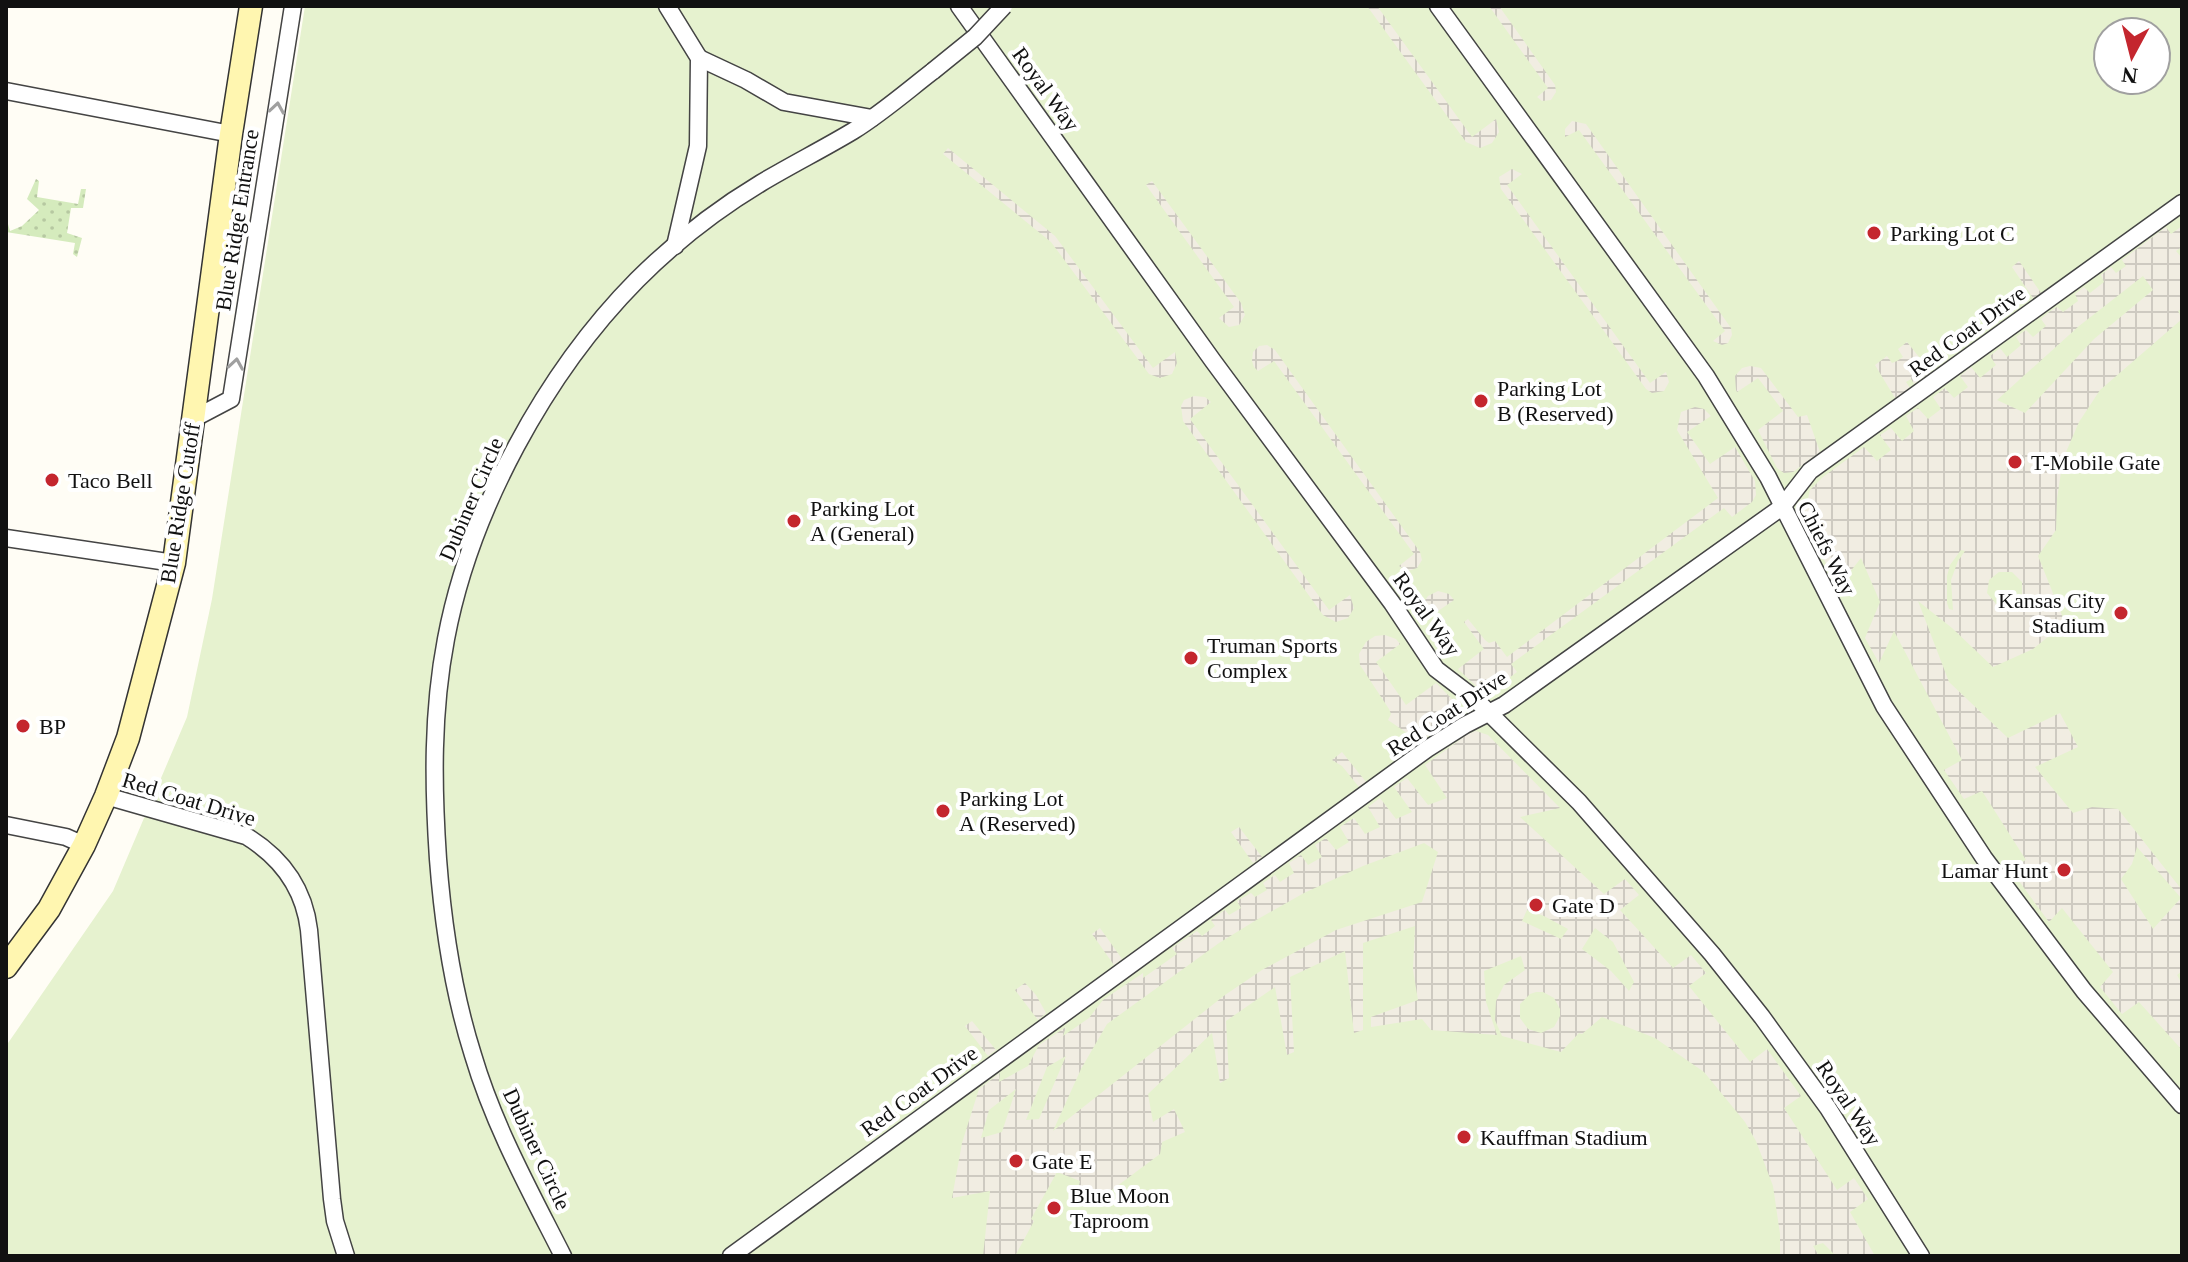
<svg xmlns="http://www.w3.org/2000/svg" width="2188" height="1262" font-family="'Times New Roman',serif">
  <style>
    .grass { fill: url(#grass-dots) }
    .pitch { fill: #e6f2cf; fill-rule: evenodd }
    .plaza { fill: url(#plaza-grid); fill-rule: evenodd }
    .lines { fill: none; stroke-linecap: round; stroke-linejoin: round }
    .minor-casing { stroke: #444; stroke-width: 19 }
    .secondary-casing { stroke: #333; stroke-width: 25 }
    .minor { stroke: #fff; stroke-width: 16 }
    .secondary { stroke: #fff6b0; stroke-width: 22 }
    .minor-bridge-casing { stroke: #444; stroke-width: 19; stroke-linecap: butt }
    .minor-bridge { stroke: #fff; stroke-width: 16 }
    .oneway { stroke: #a0a0a0 }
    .poi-dot { fill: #c4262e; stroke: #fff; stroke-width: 3 }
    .labels { text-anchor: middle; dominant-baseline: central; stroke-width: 8; stroke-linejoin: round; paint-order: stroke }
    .street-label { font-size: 22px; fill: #111; stroke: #fff }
    .poi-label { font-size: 22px; fill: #111; stroke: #fff; text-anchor: start }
  </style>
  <defs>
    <pattern id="grass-dots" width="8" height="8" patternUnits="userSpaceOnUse" patternTransform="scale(2)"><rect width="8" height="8" fill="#d5ebbd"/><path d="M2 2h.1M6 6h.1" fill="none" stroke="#b6c8a1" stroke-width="1.8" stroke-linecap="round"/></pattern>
    <pattern id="plaza-grid" width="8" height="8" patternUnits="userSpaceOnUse" patternTransform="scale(2)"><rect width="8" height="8" fill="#f1ede2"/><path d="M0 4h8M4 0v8" fill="none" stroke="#cecac1"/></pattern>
  </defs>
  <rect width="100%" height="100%" fill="#fffdf5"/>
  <!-- grass -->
  <path class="grass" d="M 36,179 L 39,181 L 37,197 L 78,204 L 81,189 L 86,189 L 83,208 L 71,208 L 67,233 L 82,238 L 77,257 L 73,254 L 75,243 L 6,232 L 6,217 L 10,231 L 22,226 L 39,210 L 27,199 Z"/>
  <!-- pitch -->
  <path class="pitch" d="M 305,6 L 2182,6 L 2182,1256 L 6,1256 L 6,1046 L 113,891 L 187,717 L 212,599 ZM 2108,32 L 2156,32 L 2156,80 L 2108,80 Z"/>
  <!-- plaza -->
  <g class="plaza">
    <path d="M 1367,6 L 1377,6 L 1472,137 L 1496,119 L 1499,132 L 1492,143 L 1480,148 L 1466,142 Z"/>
    <path d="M 1489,6 L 1499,6 L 1555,85 L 1556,92 L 1551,100 L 1542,101 L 1537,97 L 1548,88 Z"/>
    <path d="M 1572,121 L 1586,124 L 1731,328 L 1732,335 L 1728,343 L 1722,345 L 1713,341 L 1725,331 L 1579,130 L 1565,137 L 1565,129 Z"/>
    <path d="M 948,148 L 1055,236 L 1153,368 L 1175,352 L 1177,363 L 1172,374 L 1160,378 L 1149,374 L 1051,242 L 943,154 Z"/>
    <path d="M 1512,169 L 1522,174 L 1507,185 L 1650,383 L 1666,372 L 1669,382 L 1664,391 L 1652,393 L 1646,389 L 1501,189 L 1499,177 Z"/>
    <path d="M 1152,181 L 1241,303 L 1245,315 L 1239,325 L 1229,327 L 1219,318 L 1234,307 L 1146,185 Z"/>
    <path d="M 2182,226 L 2182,247 L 2176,251 L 2182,258 L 2182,308 L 2178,311 L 2182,319 L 2100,390 L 2079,422 L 2063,459 L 2057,499 L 2056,530 L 2038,556 L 2065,623 L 2033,649 L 1993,667 L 1952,628 L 1918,601 L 1949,682 L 2008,738 L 2060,713 L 2078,747 L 2035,767 L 2073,813 L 2092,807 L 2118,809 L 2182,890 L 2182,971 L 2177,975 L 2182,984 L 2182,1050 L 2139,1002 L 2122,1014 L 2100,987 L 2113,972 L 2062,908 L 2049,922 L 2010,869 L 2026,860 L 1982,791 L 1964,799 L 1944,770 L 1962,760 L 1894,631 L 1879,663 L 1865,638 L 1880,602 L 1861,558 L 1838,587 L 1807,526 L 1805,511 L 1810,490 L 1823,477 L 1864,447 L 1877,461 L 1891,450 L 1880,435 L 1891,428 L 1902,441 L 1914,431 L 1906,416 L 1918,408 L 1928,419 L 1941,409 L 1933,397 L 1945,388 L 1954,398 L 1968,387 L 1960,376 L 1971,367 L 1980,378 L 1996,365 L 1990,356 L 2000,348 L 2007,357 L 2021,345 L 2016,337 L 2026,330 L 2033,337 L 2046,326 L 2041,319 L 2049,312 L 2057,307 L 2063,312 L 2078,301 L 2075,294 L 2084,287 L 2090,293 L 2104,282 L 2101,275 L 2111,267 L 2116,273 L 2126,266 L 2122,260 L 2166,227 L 2171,234 ZM 2143,276 L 2153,290 L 2094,339 L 2025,413 L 1997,400 L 2079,326 ZM 1961,550 L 1965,551 L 1958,561 L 1951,580 L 1953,610 L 1949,609 L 1947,603 L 1947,576 L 1950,565 ZM 1999,572 L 2012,572 L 2022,582 L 2022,595 L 2010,606 L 1997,605 L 1987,593 L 1989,580 ZM 2137,847 L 2181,898 L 2153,929 L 2121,879 L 2132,864 Z"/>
    <path d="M 2019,261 L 2041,293 L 2033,298 L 2012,267 Z"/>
    <path d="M 1907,342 L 1931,372 L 1914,384 L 1911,379 L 1906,382 L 1910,388 L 1895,398 L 1875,365 L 1887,356 L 1892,363 L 1897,361 L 1903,357 L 1898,349 Z"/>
    <path d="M 1267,345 L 1275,350 L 1420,552 L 1422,560 L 1417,568 L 1408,571 L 1399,566 L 1414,554 L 1274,361 L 1258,371 L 1254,367 L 1252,361 L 1253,352 L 1259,346 Z"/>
    <path d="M 1750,366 L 1761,368 L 1798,417 L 1807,415 L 1820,452 L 1793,472 L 1784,473 L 1777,468 L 1758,430 L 1783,411 L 1758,378 L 1737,392 L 1736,390 L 1735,376 L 1742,368 Z"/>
    <path d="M 1194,396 L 1205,397 L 1211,402 L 1190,419 L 1329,610 L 1350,595 L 1354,608 L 1348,618 L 1336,622 L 1323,615 L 1183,421 L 1181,406 L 1184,400 Z"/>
    <path d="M 1695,407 L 1704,409 L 1711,416 L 1687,432 L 1710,464 L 1735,447 L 1755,481 L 1756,495 L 1752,502 L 1732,517 L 1724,508 L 1511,664 L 1517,672 L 1497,687 L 1486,690 L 1477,687 L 1458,669 L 1484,649 L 1464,622 L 1468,619 L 1485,640 L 1489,643 L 1495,641 L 1507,657 L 1718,498 L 1677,430 L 1681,412 Z"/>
    <path d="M 1438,591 L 1449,594 L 1454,600 L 1425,620 L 1422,610 L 1423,603 L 1428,596 Z"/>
    <path d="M 1385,635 L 1396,639 L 1400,644 L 1376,662 L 1406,705 L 1436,683 L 1454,701 L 1454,711 L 1449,721 L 1420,742 L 1388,720 L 1391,714 L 1389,709 L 1360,665 L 1359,654 L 1366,642 L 1375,636 Z"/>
    <path d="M 1476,731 L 1488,735 L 1560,808 L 1520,817 L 1604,894 L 1625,879 L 1639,895 L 1620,910 L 1673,968 L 1691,955 L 1706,973 L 1689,986 L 1750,1062 L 1767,1049 L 1801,1096 L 1784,1108 L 1837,1190 L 1854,1178 L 1868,1199 L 1850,1212 L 1875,1256 L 1836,1256 L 1823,1243 L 1813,1246 L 1819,1256 L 1780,1256 L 1780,1234 L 1773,1186 L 1756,1141 L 1745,1122 L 1704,1072 L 1655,1038 L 1602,1017 L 1582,1034 L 1579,1033 L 1561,1052 L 1502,1036 L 1495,1020 L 1496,1001 L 1504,985 L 1525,970 L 1521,956 L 1484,971 L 1486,1002 L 1497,1035 L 1431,1030 L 1422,1019 L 1371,1027 L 1371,1017 L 1418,1000 L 1413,970 L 1415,926 L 1363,943 L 1363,1030 L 1354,1033 L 1345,951 L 1290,977 L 1294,1052 L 1287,1055 L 1275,987 L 1226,1021 L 1229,1078 L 1220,1083 L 1212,1033 L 1148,1094 L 1153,1122 L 1174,1109 L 1185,1132 L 1162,1142 L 1160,1154 L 1093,1204 L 1076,1197 L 1080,1181 L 1057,1172 L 1031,1219 L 1034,1221 L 1015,1256 L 983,1256 L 990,1191 L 952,1198 L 962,1143 L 979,1089 L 1000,1073 L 999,1082 L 1028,1066 L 1039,1045 L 1066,1027 L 1063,1036 L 1089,1018 L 1103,1000 L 1143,973 L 1143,978 L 1177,954 L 1172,948 L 1197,931 L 1202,936 L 1215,926 L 1211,920 L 1225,910 L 1229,915 L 1241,908 L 1237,901 L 1251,893 L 1255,897 L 1267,890 L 1263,883 L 1275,875 L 1280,882 L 1294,873 L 1289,863 L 1301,855 L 1308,865 L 1322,857 L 1315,845 L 1326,838 L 1336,850 L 1349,842 L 1340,827 L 1354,818 L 1365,834 L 1380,827 L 1368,807 L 1380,798 L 1396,819 L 1412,812 L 1394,787 L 1407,778 L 1428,805 L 1447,798 L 1425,765 L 1468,734 ZM 1424,843 L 1438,852 L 1422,902 L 1336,930 L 1262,970 L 1225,995 L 1053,1131 L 1081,1069 L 1107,1024 L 1219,943 L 1258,919 L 1304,893 L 1363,866 ZM 1527,910 L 1544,916 L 1568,929 L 1561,939 L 1522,921 ZM 1595,928 L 1613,942 L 1634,982 L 1629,991 L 1611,971 L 1582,949 ZM 1536,992 L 1543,992 L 1554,998 L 1560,1009 L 1560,1016 L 1554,1027 L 1541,1033 L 1528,1029 L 1520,1018 L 1520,1004 L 1530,994 ZM 1066,1056 L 1039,1119 L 1026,1120 L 1047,1067 ZM 1016,1089 L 1002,1132 L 981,1138 L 989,1110 Z"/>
    <path d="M 1342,752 L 1366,782 L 1359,787 L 1342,766 L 1332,760 Z"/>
    <path d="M 1239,827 L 1262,857 L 1253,863 L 1231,832 Z"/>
    <path d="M 1100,928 L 1122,959 L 1114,965 L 1092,934 Z"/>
    <path d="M 1025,983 L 1036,995 L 1046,1013 L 1038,1020 L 1015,990 Z"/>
    <path d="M 972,1021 L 996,1050 L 988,1056 L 965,1026 Z"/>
  </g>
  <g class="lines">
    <defs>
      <g id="minor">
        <path d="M 667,6 L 699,58 L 698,146 L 675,246"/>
        <path d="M 959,6 L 1213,361 L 1392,603 L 1436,669 L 1474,698 L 1579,802 L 1712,954 L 1762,1017 L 1828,1108 L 1921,1256"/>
        <path d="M 1438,6 L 1706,376 L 1768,477 L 1884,706 L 1984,858 L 2084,991 L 2182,1105"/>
        <path d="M 699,58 L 746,80 L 784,102 L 872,118"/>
        <path d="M 6,91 L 231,134"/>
        <path d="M 193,419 L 231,399 L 293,6"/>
        <path d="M 6,538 L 174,563"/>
        <path d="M 106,796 L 246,836 C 282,858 304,888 309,930 L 332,1199 L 335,1221 L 346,1256"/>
        <path d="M 6,825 L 66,837 L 84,845"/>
        <path d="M 563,1256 C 530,1191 494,1126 473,1055 C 453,992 443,925 438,859 C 433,785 432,712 446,639 C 470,511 546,372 637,280 C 674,243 716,210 761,183 C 791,165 823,149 853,131 C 882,113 907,91 933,71"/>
        <path d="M 731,1256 L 1427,749 L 1465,725 L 1504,705 L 1782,507 L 1810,471 L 2182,203"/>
      </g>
      <path id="secondary" d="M 6,967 L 49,909 L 84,845 L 106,796 L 128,738 L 174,563 L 231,134 L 251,6"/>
    </defs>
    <!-- minor casing -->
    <use href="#minor" class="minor-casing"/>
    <!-- secondary casing -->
    <use href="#secondary" class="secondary-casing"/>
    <!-- minor -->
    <use href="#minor" class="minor"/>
    <!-- secondary -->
    <use href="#secondary" class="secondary"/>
    <defs>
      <path id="minor-bridge" d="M 933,71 L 975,37 L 1004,6"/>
    </defs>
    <!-- minor-bridge casing -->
    <use href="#minor-bridge" class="minor-bridge-casing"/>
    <!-- minor-bridge -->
    <use href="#minor-bridge" class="minor-bridge"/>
  </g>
  <!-- one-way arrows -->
  <defs><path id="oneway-chevron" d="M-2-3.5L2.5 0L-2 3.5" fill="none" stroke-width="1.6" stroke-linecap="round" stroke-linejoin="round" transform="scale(2)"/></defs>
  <g class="oneway">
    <use href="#oneway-chevron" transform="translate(277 108) rotate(-81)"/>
    <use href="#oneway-chevron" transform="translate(236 364) rotate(-81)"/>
  </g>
  <!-- markers -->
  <g class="poi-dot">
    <circle cx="1874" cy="233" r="8"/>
    <circle cx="1481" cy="401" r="8"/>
    <circle cx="2015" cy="462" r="8"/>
    <circle cx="52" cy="480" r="8"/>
    <circle cx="794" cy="521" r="8"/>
    <circle cx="2121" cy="613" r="8"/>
    <circle cx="1191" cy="658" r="8"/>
    <circle cx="23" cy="726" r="8"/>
    <circle cx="943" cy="811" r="8"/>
    <circle cx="2064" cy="870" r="8"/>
    <circle cx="1536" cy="905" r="8"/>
    <circle cx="1464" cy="1137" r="8"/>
    <circle cx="1016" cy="1161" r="8"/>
    <circle cx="1054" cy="1208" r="8"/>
  </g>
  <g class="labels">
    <!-- street labels -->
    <g class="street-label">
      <text transform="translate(1046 89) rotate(54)">Royal Way</text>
      <text transform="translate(237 220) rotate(-81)">Blue Ridge Entrance</text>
      <text transform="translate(1967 331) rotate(-36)">Red Coat Drive</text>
      <text transform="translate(471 499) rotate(-67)">Dubiner Circle</text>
      <text transform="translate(180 503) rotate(-81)">Blue Ridge Cutoff</text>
      <text transform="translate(1827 548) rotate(63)">Chiefs Way</text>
      <text transform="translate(1427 614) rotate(54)">Royal Way</text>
      <text transform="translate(1447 713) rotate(-33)">Red Coat Drive</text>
      <text transform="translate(189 799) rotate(17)">Red Coat Drive</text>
      <text transform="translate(919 1091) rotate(-36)">Red Coat Drive</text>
      <text transform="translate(1849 1103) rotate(56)">Royal Way</text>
      <text transform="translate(537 1149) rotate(65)">Dubiner Circle</text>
    </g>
    <!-- poi labels -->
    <g class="poi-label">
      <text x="1890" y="233">Parking Lot C</text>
      <text x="1497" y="388">Parking Lot<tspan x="1497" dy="25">B (Reserved)</tspan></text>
      <text x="2031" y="462">T-Mobile Gate</text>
      <text x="68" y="480">Taco Bell</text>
      <text x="810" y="508">Parking Lot<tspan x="810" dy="25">A (General)</tspan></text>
      <text x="2105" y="600" text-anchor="end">Kansas City<tspan x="2105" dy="25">Stadium</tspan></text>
      <text x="1207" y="645">Truman Sports<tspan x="1207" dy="25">Complex</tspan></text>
      <text x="39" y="726">BP</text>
      <text x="959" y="798">Parking Lot<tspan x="959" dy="25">A (Reserved)</tspan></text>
      <text x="2048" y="870" text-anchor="end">Lamar Hunt</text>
      <text x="1552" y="905">Gate D</text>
      <text x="1480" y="1137">Kauffman Stadium</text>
      <text x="1032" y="1161">Gate E</text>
      <text x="1070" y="1195">Blue Moon<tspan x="1070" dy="25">Taproom</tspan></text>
    </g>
  </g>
  <!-- border -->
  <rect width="2188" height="1262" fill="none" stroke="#111111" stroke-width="16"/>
  <!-- north arrow -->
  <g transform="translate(2132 56) rotate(187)"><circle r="38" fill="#ffffff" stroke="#a0a0a0" stroke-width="2"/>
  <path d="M0-6L14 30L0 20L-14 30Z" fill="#c4262e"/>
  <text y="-12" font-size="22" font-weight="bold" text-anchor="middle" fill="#111111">N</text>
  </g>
</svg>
